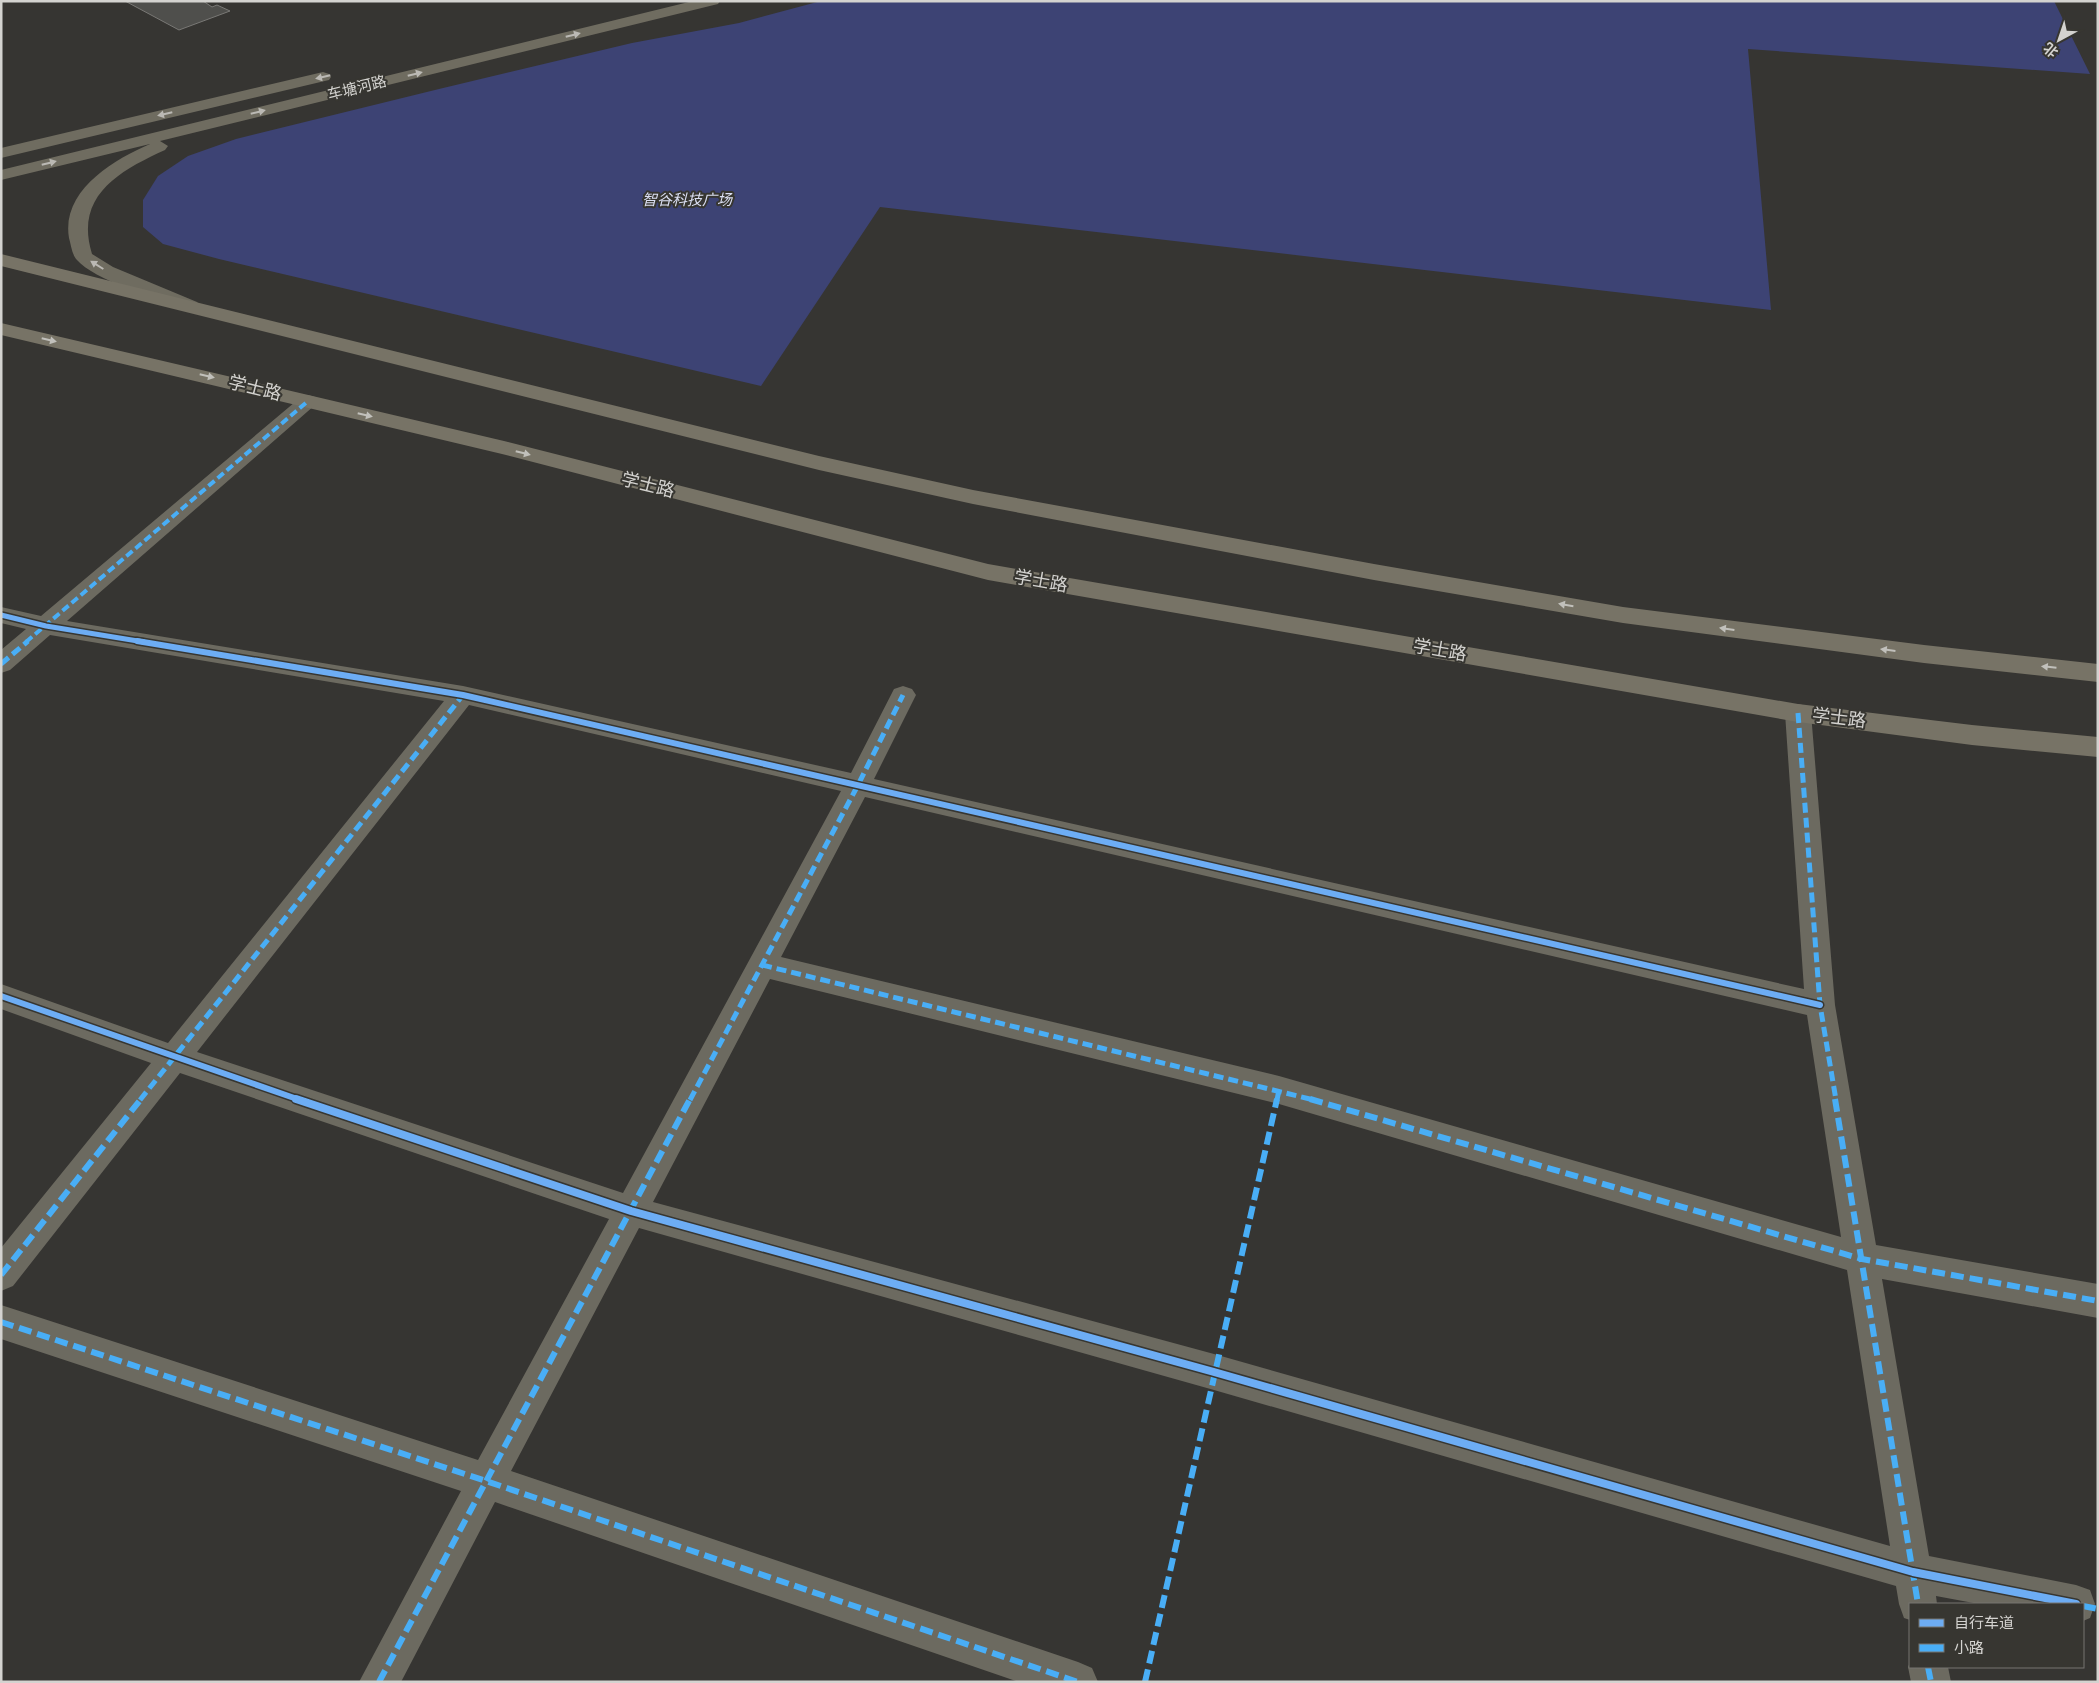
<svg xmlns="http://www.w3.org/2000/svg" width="2099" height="1683" font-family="Bitter,'Noto Sans SC',serif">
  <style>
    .green { fill: #3d4374 }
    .building { fill: #4f4f4c; stroke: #797875 }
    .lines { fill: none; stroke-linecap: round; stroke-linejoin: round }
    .minor { fill: #6c6a60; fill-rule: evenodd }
    .secondary { fill: #6f6c60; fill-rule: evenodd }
    .primary { fill: #777366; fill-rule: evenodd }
    .quiet-far2 { stroke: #49aef6; stroke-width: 4; stroke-dasharray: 8 4; stroke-linecap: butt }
    .quiet-far1 { stroke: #49aef6; stroke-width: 5; stroke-dasharray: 10 5; stroke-linecap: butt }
    .quiet { stroke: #49aef6; stroke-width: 6; stroke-dasharray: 13 6; stroke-linecap: butt }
    .cycleway-far2-casing { stroke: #373631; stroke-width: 8 }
    .cycleway-far1-casing { stroke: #373631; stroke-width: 9 }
    .cycleway-casing { stroke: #373631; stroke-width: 11 }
    .cycleway-far2 { stroke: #6dadf4; stroke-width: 5 }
    .cycleway-far1 { stroke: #6dadf4; stroke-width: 6 }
    .cycleway { stroke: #6dadf4; stroke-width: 8 }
    .oneway { fill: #bbb9b4 }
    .oneway2 { fill: #c1c0bb }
    .labels { text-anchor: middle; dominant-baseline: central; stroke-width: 4; stroke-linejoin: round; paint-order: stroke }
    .far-street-label { font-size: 15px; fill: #d4d3d0; stroke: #373631 }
    .far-park-label { font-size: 15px; font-style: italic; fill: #dbdff3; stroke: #373631 }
    .street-label { font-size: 18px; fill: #d4d3d0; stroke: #373631 }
  </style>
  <rect width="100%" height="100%" fill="#363532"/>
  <!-- green -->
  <path class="green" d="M 821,1 L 2054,1 L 2090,74 L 1748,49 L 1771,310 L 880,207 L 761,386 L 219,259 L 163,244 L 143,227 L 143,200 L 158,176 L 188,156 L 236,139 L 439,89 L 632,43 L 739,23 Z"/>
  <!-- building -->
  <path class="building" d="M 125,1 L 203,1 L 212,7 L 217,5 L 230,11 L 179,30 Z"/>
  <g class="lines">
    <!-- minor -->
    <g class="minor">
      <path d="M 308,395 L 315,397 L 319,401 L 315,405 L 67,621 L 463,686 L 851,773 L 894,689 L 903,686 L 912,689 L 916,695 L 874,779 L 1804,989 L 1785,713 L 1789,706 L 1798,704 L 1807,706 L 1811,713 L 1835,1005 L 1876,1245 L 2098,1284 L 2098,1318 L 1882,1279 L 1929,1556 L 2076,1585 L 2090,1590 L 2095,1604 L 2090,1618 L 2083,1621 L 2083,1604 L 1979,1604 L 1936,1596 L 1937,1604 L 1910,1604 L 1910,1620 L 1904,1618 L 1899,1604 L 1896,1586 L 1214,1390 L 639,1228 L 511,1471 L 1078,1662 L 1092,1668 L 1098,1682 L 1019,1682 L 495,1502 L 401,1682 L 359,1682 L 461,1491 L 1,1339 L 1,1305 L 478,1460 L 609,1219 L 180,1073 L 13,1286 L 1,1291 L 1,1248 L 151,1063 L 1,1009 L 1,984 L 168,1043 L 444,701 L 50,635 L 10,670 L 1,673 L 1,650 L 26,629 L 1,623 L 1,607 L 41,616 L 301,397 ZM 469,705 L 841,791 L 623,1193 L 197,1052 ZM 865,797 L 1807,1015 L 1841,1237 L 1279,1076 L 781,957 ZM 770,979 L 1279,1104 L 1847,1270 L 1890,1546 L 1214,1354 L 653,1202 Z"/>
      <path d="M 1910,1662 L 1910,1667 L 1948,1667 L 1951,1682 L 1911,1682 L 1908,1667 Z"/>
    </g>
    <!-- secondary -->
    <g class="secondary">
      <path d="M 693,1 L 720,1 L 718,4 L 160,141 L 168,146 L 165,150 C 119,171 74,196 92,254 L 113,267 L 197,302 L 200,306 L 197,310 L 183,310 C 158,300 93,279 77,260 C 72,255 71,245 69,238 C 61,191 113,160 150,144 L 1,180 L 1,170 Z"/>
      <path d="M 323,72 L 329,74 L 331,77 L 329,80 L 1,158 L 1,148 Z"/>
    </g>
    <!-- primary -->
    <g class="primary">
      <path d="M 1,254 L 819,456 L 973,490 L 1374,564 L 1623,607 L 1924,645 L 2098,664 L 2098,682 L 1924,663 L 1623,623 L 1374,580 L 973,504 L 819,470 L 1,266 Z"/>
      <path d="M 1,323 L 504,441 L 988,564 L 1798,704 L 1972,725 L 2098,737 L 2098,757 L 1972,745 L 1798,722 L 988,580 L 502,454 L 1,335 Z"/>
    </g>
    <!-- quiet-far2 -->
    <path class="quiet-far2" d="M 26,642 L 308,401"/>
    <!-- quiet-far1 -->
    <g class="quiet-far1">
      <path d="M 1,664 L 28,641"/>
      <path d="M 1798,713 L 1820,1005 L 1836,1100"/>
      <path d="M 762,965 L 1314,1100"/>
      <path d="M 140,1100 L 463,695"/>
      <path d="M 690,1100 L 858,785 L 903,695"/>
      <path d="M 1277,1100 L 1279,1090"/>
    </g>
    <!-- quiet -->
    <g class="quiet">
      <path d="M 1310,1099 L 1862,1259 L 2098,1301"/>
      <path d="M 1835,1099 L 1918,1604"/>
      <path d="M 1,1275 L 141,1099"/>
      <path d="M 1,1322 L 486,1481 L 1078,1682"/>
      <path d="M 2083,1606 L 2098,1609"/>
      <path d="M 1928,1667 L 1931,1682"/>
      <path d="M 379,1682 L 690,1099"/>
      <path d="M 1145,1682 L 1277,1099"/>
    </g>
    <defs>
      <path id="cycleway-far2" d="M 1,615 L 46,626 L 144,642"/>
      <g id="cycleway-far1">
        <path d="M 137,641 L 463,695 L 1820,1005"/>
        <path d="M 1,996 L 300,1100"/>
      </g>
      <path id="cycleway" d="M 296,1099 L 631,1211 L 1214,1372 L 1913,1572 L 2076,1604"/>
    </defs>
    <!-- cycleway-far2 casing -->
    <use href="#cycleway-far2" class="cycleway-far2-casing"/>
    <!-- cycleway-far1 casing -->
    <use href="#cycleway-far1" class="cycleway-far1-casing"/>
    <!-- cycleway casing -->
    <use href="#cycleway" class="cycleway-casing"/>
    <!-- cycleway-far2 -->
    <use href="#cycleway-far2" class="cycleway-far2"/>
    <!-- cycleway-far1 -->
    <use href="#cycleway-far1" class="cycleway-far1"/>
    <!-- cycleway -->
    <use href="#cycleway" class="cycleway"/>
  </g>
  <!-- one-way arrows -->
  <defs><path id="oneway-solid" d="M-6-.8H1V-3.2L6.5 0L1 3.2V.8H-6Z" transform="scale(1.25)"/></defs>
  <g class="oneway">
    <use href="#oneway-solid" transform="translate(573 35) rotate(-14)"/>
    <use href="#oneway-solid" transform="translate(415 74) rotate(-14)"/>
    <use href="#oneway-solid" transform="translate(323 77) rotate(167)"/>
    <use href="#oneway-solid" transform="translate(258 112) rotate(-14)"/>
    <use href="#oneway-solid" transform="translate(165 114) rotate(167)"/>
    <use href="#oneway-solid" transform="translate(49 163) rotate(-14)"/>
    <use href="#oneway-solid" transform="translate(97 265) rotate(-148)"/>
  </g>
  <g class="oneway2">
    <use href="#oneway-solid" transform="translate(49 340) rotate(13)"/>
    <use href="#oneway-solid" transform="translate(207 376) rotate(13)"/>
    <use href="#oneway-solid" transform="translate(365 415) rotate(13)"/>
    <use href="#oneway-solid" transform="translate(523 453) rotate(14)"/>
    <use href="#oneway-solid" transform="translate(1566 605) rotate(-170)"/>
    <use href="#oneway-solid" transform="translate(1727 629) rotate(-172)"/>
    <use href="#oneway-solid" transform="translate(1888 650) rotate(-173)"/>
    <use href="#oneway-solid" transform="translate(2049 667) rotate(-174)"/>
  </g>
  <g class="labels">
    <!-- far-street labels -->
    <g class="far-street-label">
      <text transform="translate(357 88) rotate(-14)">车塘河路</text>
    </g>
    <!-- far-park labels -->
    <g class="far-park-label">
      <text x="687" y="200">智谷科技广场</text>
    </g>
    <!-- street labels -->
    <g class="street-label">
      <text transform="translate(255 388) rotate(14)">学士路</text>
      <text transform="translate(648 485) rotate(14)">学士路</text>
      <text transform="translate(1041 581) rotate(10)">学士路</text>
      <text transform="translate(1440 650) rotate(10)">学士路</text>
      <text transform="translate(1839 718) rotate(7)">学士路</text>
    </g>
  </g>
  <!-- border -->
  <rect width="2099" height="1683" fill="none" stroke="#d4d3d0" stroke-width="5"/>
  <!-- legend -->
  <rect x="1909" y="1603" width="175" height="65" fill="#373631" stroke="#767571"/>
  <rect x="1919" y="1619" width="25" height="8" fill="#6dadf4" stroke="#767571"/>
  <text x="1954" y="1628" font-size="15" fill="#d4d3d0">自行车道</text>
  <rect x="1919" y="1644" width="25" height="8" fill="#49aef6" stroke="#767571"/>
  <text x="1954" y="1653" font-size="15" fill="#d4d3d0">小路</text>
  <!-- north arrow -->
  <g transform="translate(2059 40) rotate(220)" stroke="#373631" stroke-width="4" paint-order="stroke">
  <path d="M0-4L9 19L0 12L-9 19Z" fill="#d4d3d0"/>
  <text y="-8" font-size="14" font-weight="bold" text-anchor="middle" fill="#d4d3d0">北</text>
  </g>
</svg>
